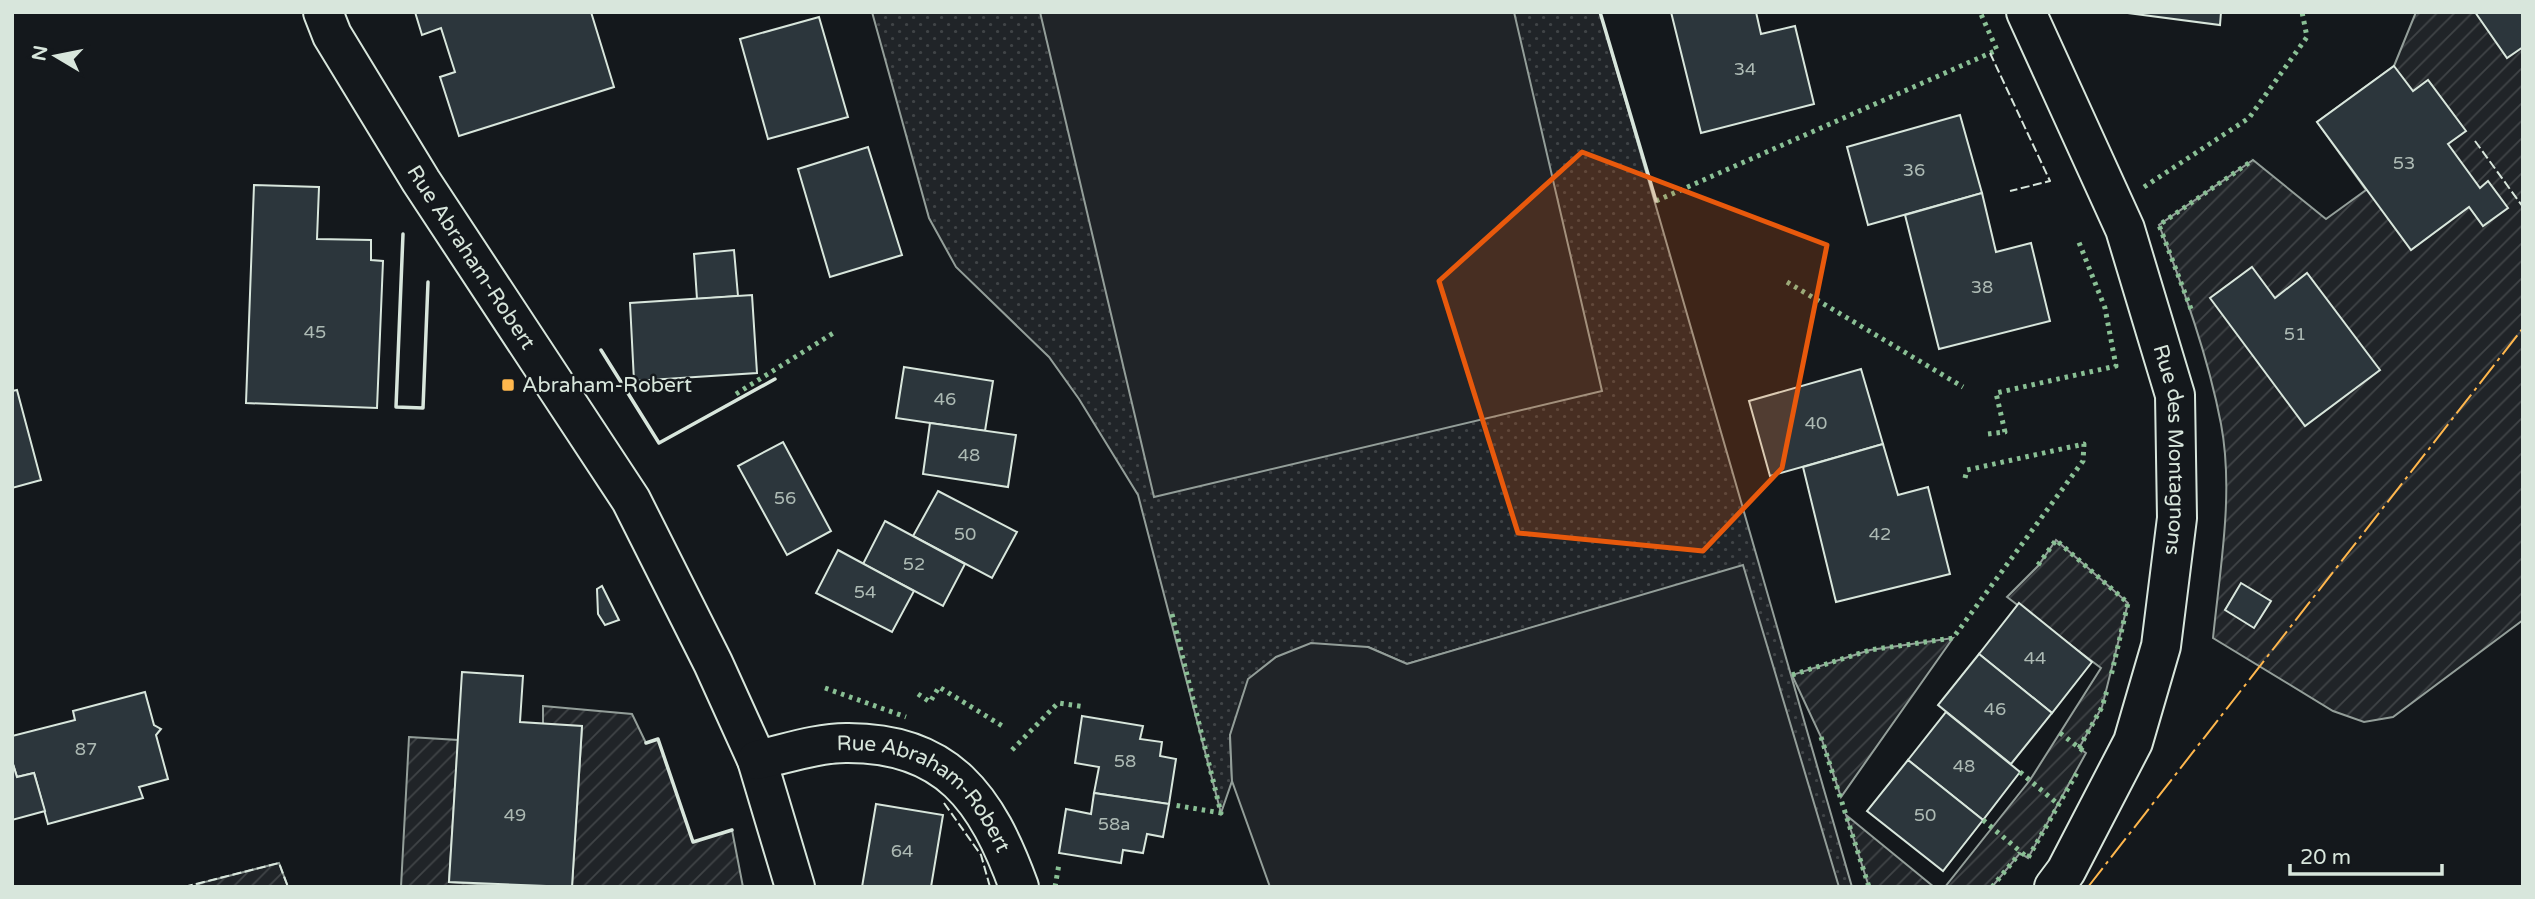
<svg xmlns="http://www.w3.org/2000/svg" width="2535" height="899" font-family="'Varela Round',sans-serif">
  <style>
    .grass { fill: url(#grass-dots); stroke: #939e99; stroke-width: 2 }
    .garden { fill: url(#garden-furrows); stroke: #939e99; stroke-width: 2 }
    .pitch { fill: #202428; stroke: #939e99; stroke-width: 2 }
    .building { fill: #2c363c; stroke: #d8e6dc; stroke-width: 2 }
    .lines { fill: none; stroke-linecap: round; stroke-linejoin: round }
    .street-casing { stroke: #d8e6dc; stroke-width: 42 }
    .street { stroke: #14181c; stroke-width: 38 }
    .hedge { stroke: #8ac095; stroke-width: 5; stroke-dasharray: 3.5 5; stroke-linecap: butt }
    .fence { stroke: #d8e6dc; stroke-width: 2; stroke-dasharray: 9 3.5; stroke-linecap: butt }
    .wall { stroke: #d8e6dc; stroke-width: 3.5 }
    .power { stroke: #ffb74d; stroke-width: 2; stroke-dasharray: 24 5 3.5 5; stroke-linecap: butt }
    .marked { fill: #e8590c; fill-opacity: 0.2; stroke: #e8590c; stroke-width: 5; stroke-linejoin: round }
    .poi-dot { fill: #ffb74d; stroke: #14181c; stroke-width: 2.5 }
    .labels { text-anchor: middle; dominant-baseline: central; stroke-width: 5; stroke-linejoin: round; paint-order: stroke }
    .number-label { font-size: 18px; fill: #adbab4 }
    .street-label { font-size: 21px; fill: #d8e6dc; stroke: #14181c }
    .poi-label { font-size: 21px; fill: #d8e6dc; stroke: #14181c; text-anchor: start }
  </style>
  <defs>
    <pattern id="grass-dots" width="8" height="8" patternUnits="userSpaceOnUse" patternTransform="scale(1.75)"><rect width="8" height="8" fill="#202428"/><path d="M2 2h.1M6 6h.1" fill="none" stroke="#404447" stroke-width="1.8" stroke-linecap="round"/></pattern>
    <pattern id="garden-furrows" width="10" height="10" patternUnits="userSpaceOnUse" patternTransform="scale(1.75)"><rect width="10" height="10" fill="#202428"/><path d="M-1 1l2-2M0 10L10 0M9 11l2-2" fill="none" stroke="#404447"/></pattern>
  </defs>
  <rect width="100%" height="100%" fill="#14181c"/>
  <!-- grass -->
  <path class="grass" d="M 872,12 L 1600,12 L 1852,887 L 1839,887 L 1569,617 L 1407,664 L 1368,647 L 1230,735 L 1232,781 L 1221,813 L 1138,495 L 1079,399 L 1049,357 L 956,267 L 929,218 Z"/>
  <!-- garden -->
  <g class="garden">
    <path d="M 2416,12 L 2523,12 L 2523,620 L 2393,717 L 2364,722 L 2333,711 L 2213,638 C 2220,568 2234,493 2221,424 C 2208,356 2184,290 2159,225 L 2253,160 L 2326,219 L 2366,190 L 2317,122 L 2394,66 Z"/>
    <path d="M 2056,540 L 2128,603 L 2102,707 L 2079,748 L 2086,753 L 2028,858 L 2020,853 L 1992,887 L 1945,887 L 2030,780 L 2101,668 L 2007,597 L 2038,566 Z"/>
    <path d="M 1953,638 L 1841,797 L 1821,737 L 1792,675 L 1870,650 Z"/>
    <path d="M 543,706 L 632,714 L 646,743 L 658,739 L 693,842 L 732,830 L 743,887 L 572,887 L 582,727 L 543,724 Z"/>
    <path d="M 409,737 L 458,740 L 449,882 L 522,887 L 401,887 Z"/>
    <path d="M 1846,815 L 1934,887 L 1869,887 Z"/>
    <path d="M 279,863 L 288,887 L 202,887 L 197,884 Z"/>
  </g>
  <!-- pitch -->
  <g class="pitch">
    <path d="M 1040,12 L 1514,12 L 1602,391 L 1154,497 Z"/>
    <path d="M 1743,565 L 1839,887 L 1270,887 L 1232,781 L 1230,735 L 1248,679 L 1276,657 L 1311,643 L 1368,647 L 1407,664 Z"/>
  </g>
  <!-- building -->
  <g class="building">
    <path d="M 415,12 L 591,12 L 614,87 L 459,136 L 440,77 L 455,72 L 441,28 L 422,35 Z"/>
    <path d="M 1671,12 L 1756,12 L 1761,34 L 1795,26 L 1814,104 L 1701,133 Z"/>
    <path d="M 2120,12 L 2221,12 L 2220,25 Z"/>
    <path d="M 2475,12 L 2523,12 L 2523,47 L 2507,58 Z"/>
    <path d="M 819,17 L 848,117 L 768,139 L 740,39 Z"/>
    <path d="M 2394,66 L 2413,91 L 2428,80 L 2466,131 L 2448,144 L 2480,188 L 2488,181 L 2508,208 L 2483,226 L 2469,207 L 2411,250 L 2317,122 Z"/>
    <path d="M 1960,115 L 1982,193 L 1868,225 L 1847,147 Z"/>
    <path d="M 868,147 L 902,255 L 830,277 L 798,169 Z"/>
    <path d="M 254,185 L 319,187 L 317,239 L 371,240 L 371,260 L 383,261 L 377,408 L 246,403 Z"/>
    <path d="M 1982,193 L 1996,252 L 2031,243 L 2050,321 L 1939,349 L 1905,215 Z"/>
    <path d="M 734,250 L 738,296 L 697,299 L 694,254 Z"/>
    <path d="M 2252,267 L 2275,298 L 2307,273 L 2380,370 L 2305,426 L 2210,298 Z"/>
    <path d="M 752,295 L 757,373 L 634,381 L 630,303 Z"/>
    <path d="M 904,367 L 993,381 L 985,431 L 896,418 Z"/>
    <path d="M 1861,369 L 1883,444 L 1770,476 L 1749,401 Z"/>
    <path d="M 17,390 L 41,480 L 12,488 L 12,391 Z"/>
    <path d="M 930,423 L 1016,435 L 1008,487 L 923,474 Z"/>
    <path d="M 783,442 L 831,531 L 787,555 L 738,466 Z"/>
    <path d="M 1883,444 L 1898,495 L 1928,487 L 1950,574 L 1836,602 L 1803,467 Z"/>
    <path d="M 938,491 L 1017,532 L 992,578 L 913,536 Z"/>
    <path d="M 885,521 L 965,564 L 943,606 L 863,564 Z"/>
    <path d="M 838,550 L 914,591 L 892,632 L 816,593 Z"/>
    <path d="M 2241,583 L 2271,601 L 2254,628 L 2225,610 Z"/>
    <path d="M 602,586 L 619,620 L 605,625 L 598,614 L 597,589 Z"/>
    <path d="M 2019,603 L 2092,662 L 2052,713 L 1979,654 Z"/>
    <path d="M 1979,654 L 2052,713 L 2011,764 L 1938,705 Z"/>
    <path d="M 462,672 L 523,676 L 520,722 L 582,726 L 572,887 L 449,882 Z"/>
    <path d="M 145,692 L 154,725 L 161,729 L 156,735 L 168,779 L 139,787 L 143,798 L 48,824 L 34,773 L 17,777 L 12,761 L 12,736 L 75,720 L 73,711 Z"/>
    <path d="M 1946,712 L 2020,772 L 1983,820 L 1908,760 Z"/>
    <path d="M 1082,716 L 1143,726 L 1140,739 L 1162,742 L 1160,756 L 1176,759 L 1169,804 L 1094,793 L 1099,767 L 1075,763 Z"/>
    <path d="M 1908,760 L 1983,820 L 1943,871 L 1867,811 Z"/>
    <path d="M 12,761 L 17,777 L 34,773 L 45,811 L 12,820 Z"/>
    <path d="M 1094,793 L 1169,804 L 1163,837 L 1147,834 L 1143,853 L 1123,850 L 1121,863 L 1059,853 L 1066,809 L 1091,814 Z"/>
    <path d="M 876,804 L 943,815 L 931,887 L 862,887 Z"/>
  </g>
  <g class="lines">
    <defs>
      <g id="street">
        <path id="s1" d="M 323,12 L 332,35 L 421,181 L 631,500 L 713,663 L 757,760 L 795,887"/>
        <path id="s2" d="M 2026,12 L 2125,229 L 2175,395 L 2177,518 L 2161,646 L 2133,742 L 2066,871 L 2054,887"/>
        <path id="s3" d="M 757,760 C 785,754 817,743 846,743 C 948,742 987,799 1019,887"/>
      </g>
    </defs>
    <!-- street casing -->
    <use href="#street" class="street-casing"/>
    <!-- street -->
    <use href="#street" class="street"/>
    <!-- hedge -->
    <g class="hedge">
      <path d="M 2144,187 L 2249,118 L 2307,37 L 2302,12"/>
      <path d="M 1656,201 L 1997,50 L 1980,12"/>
      <path d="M 1787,282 L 1963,387"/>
      <path d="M 2191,309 L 2159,225 L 2253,160"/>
      <path d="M 736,394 L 835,332"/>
      <path d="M 1988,434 L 2005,432 L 1996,393 L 2116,366 L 2105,308 L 2078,240"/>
      <path d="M 2038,565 L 2056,540 L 2128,603 L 2111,676"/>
      <path d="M 1172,614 L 1221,813 L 1174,805"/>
      <path d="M 1792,675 L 1870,650 L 1953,638 L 2083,461 L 2084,444 L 1967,470 L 1964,482"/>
      <path d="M 825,688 L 906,717"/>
      <path d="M 918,694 L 930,702 L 939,687 L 1004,727"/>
      <path d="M 2060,733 L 2086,753"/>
      <path d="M 1821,737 L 1869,887"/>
      <path d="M 2079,748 L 2102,707 L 2108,687"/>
      <path d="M 1012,750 L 1058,703 L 1085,707"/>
      <path d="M 2020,772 L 2059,805"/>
      <path d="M 1983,820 L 2028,858 L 2078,771"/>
      <path d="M 1055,887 L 1059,864"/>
      <path d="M 1992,887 L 2020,853"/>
    </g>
    <!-- fence -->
    <g class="fence">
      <path d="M 1990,53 L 2050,181 L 2010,191"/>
      <path d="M 2475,141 L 2523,207"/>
      <path d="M 944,803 L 981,855 L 990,887"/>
      <path d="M 184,887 L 279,863 L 288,887"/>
    </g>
    <!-- wall -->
    <g class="wall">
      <path d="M 1600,12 L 1656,201"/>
      <path d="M 403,234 L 396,407 L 423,408 L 428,282"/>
      <path d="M 601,350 L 659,443 L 775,379"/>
      <path d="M 646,743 L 658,739 L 693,842 L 732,830"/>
    </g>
    <!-- power -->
    <path class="power" d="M 2088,887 L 2523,328"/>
  </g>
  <!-- marked area -->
  <path class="marked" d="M 1582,152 L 1827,245 L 1782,468 L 1703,551 L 1518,533 L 1439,281 Z"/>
  <!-- markers -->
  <rect class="poi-dot" x="501" y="378" width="14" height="14" rx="3.5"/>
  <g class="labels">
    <!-- number labels -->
    <g class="number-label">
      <text x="1745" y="69">34</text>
      <text x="2404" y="163">53</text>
      <text x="1914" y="170">36</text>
      <text x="1982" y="287">38</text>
      <text x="315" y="332">45</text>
      <text x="2295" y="334">51</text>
      <text x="945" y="399">46</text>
      <text x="1816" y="423">40</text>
      <text x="969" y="455">48</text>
      <text x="785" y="498">56</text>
      <text x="965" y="534">50</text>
      <text x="1880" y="534">42</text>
      <text x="914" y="564">52</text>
      <text x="865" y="592">54</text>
      <text x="2035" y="658">44</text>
      <text x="1995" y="709">46</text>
      <text x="86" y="749">87</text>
      <text x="1125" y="761">58</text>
      <text x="1964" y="766">48</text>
      <text x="515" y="815">49</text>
      <text x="1925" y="815">50</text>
      <text x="1114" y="824">58a</text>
      <text x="902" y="851">64</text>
    </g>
    <!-- street labels -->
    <g class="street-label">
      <text stroke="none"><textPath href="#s1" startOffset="287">Rue Abraham-Robert</textPath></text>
      <text stroke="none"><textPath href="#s2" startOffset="466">Rue des Montagnons</textPath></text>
      <text stroke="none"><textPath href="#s3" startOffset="189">Rue Abraham-Robert</textPath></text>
    </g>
    <!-- poi labels -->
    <g class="poi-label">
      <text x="522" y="385">Abraham-Robert</text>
    </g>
  </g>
  <!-- border -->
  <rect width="2535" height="899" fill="none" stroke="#d8e6dc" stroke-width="28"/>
  <!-- north arrow -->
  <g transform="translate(56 56) rotate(280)" stroke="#14181c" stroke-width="5" paint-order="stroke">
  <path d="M0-5L12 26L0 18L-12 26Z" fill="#d8e6dc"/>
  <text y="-10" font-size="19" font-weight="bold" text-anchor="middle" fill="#d8e6dc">N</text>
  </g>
  <!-- scale -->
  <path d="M2290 864v10h152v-10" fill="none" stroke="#d8e6dc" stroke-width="3.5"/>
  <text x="2300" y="864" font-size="21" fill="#d8e6dc" stroke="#14181c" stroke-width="5" paint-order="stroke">20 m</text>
</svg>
